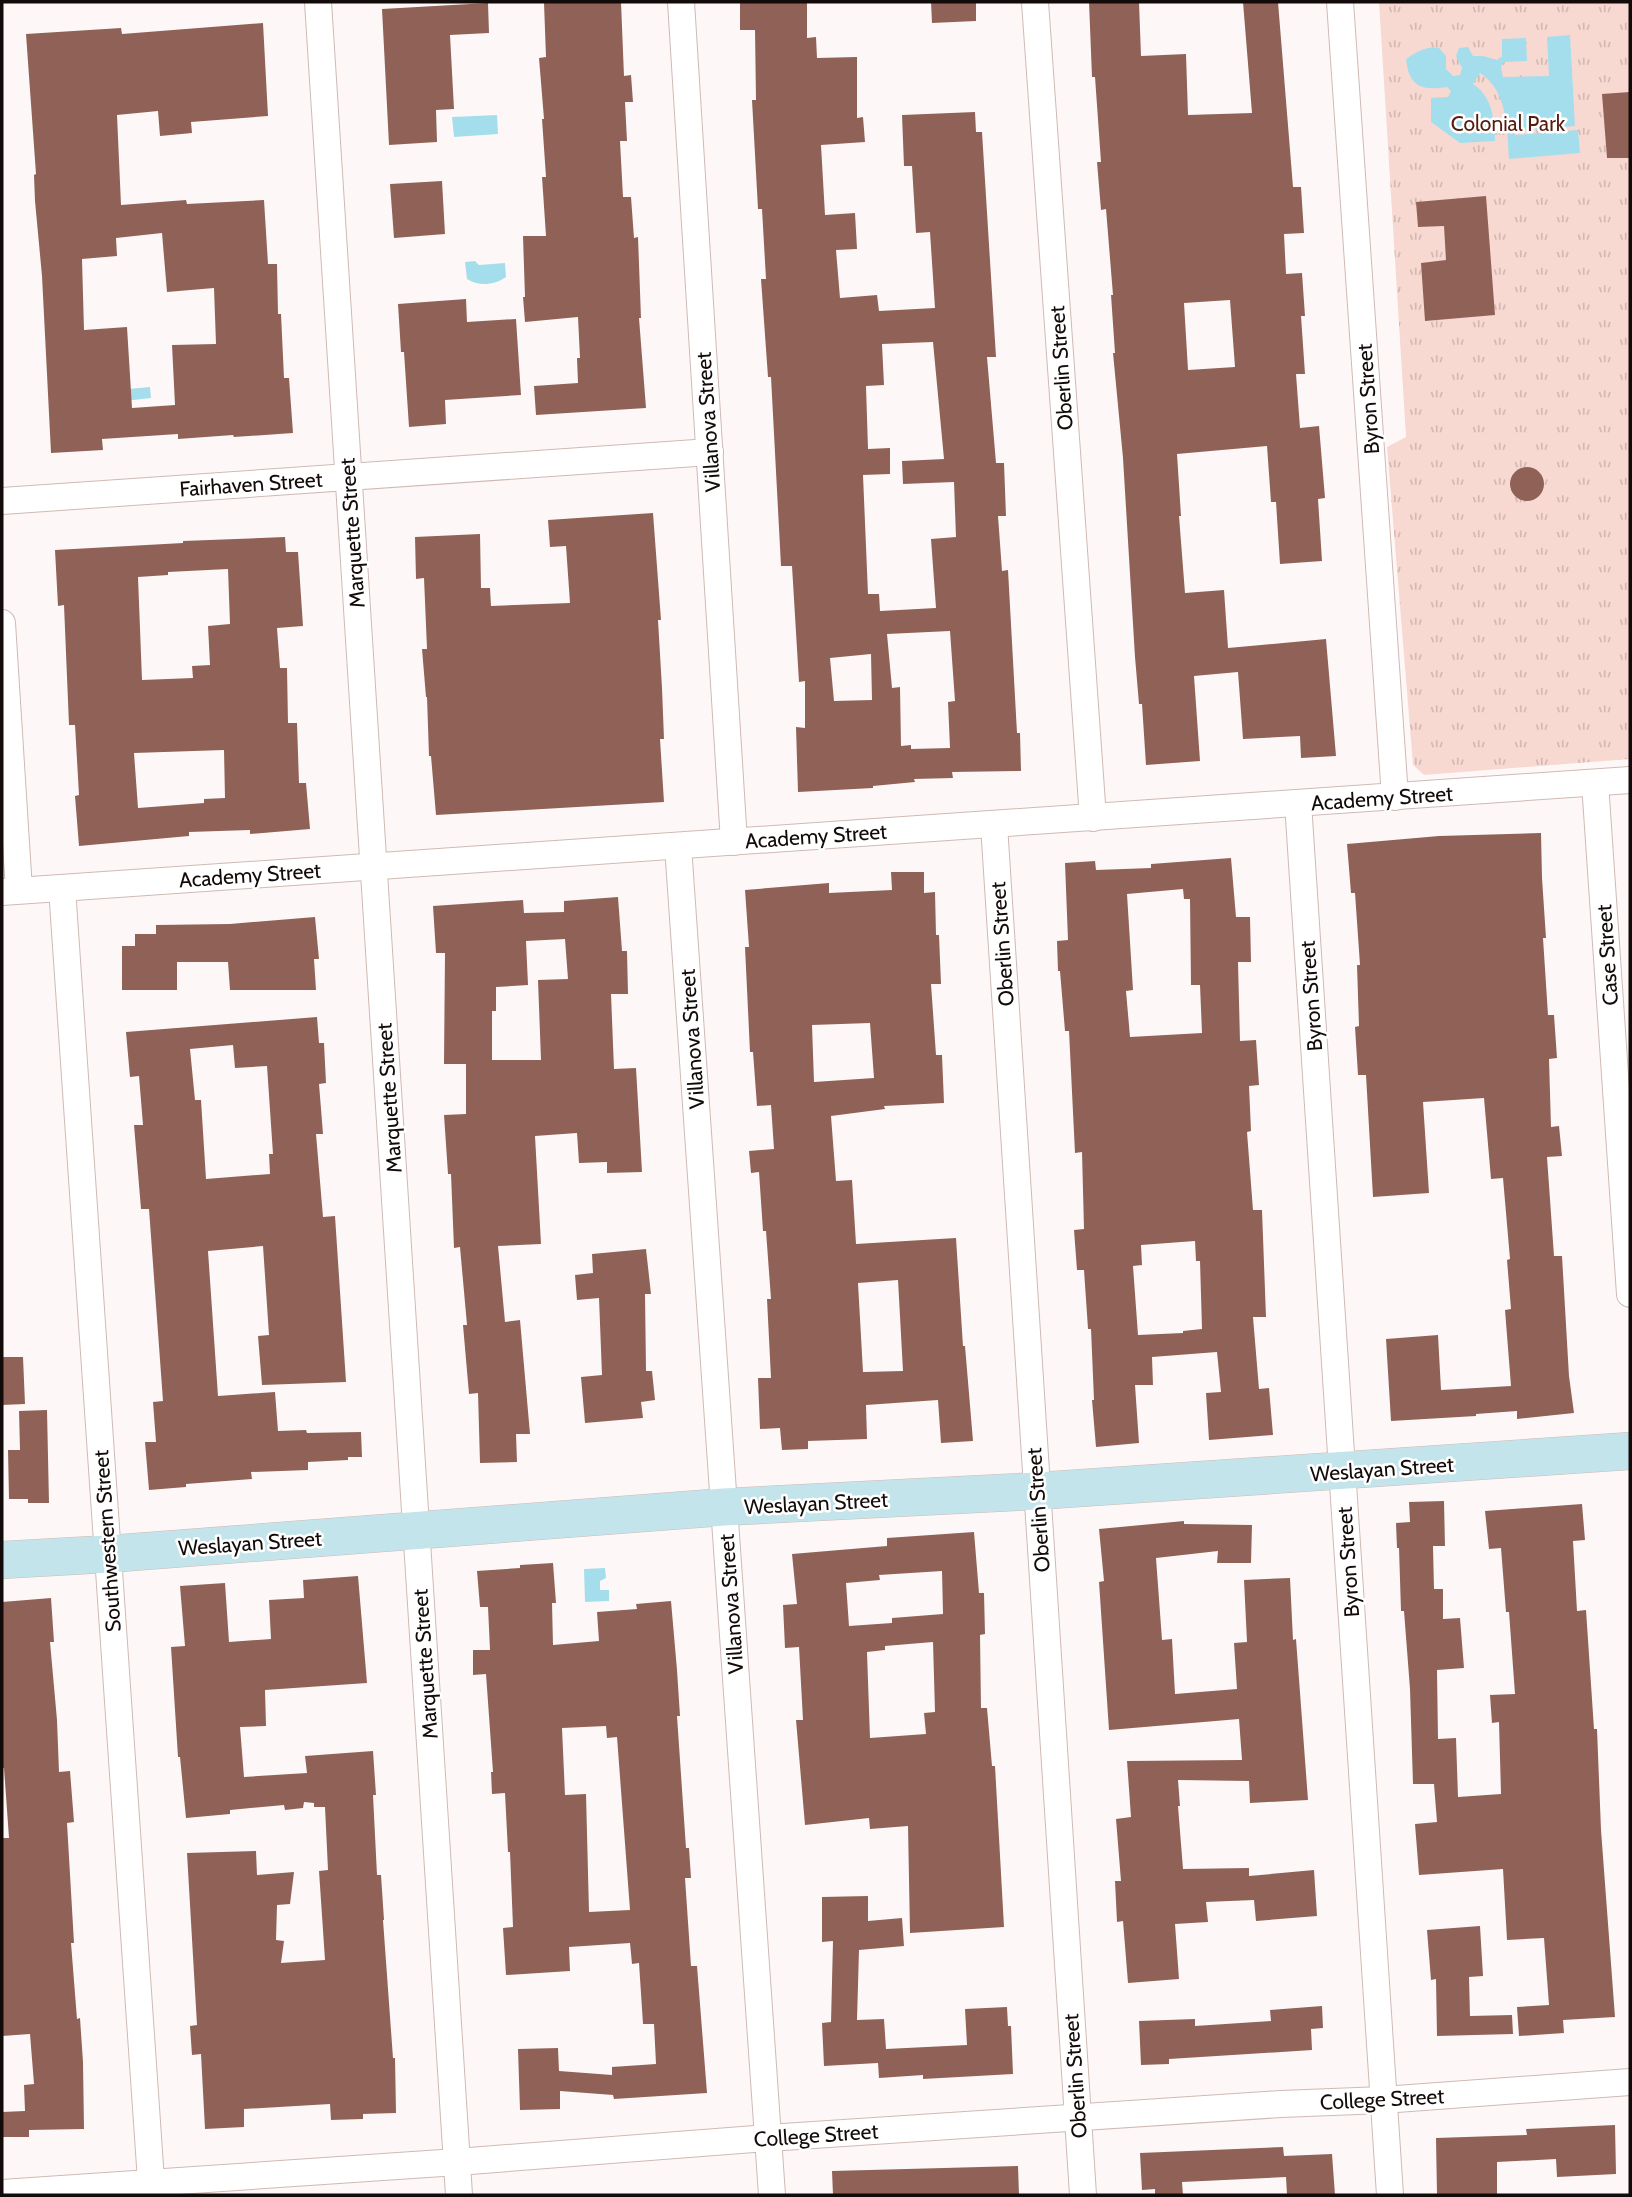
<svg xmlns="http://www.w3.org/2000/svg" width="1632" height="2197" font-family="Cabin,sans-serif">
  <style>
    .park { fill: url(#park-tufts) }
    .water { fill: #a4deed }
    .building { fill: #906257; fill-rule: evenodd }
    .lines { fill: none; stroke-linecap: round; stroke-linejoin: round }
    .street-casing { stroke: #cfbab5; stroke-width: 28 }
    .secondary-casing { stroke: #cfbab5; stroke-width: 38 }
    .street { stroke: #fff; stroke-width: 26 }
    .secondary { stroke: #c4e4eb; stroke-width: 37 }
    .labels { text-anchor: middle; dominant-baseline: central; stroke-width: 5; stroke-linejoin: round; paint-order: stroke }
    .park-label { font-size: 21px; fill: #571b0e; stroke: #fff }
    .street-label { font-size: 21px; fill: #120b09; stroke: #fff }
  </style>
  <defs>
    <pattern id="park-tufts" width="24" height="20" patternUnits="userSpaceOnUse" patternTransform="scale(1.75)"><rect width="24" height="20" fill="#f8d9d2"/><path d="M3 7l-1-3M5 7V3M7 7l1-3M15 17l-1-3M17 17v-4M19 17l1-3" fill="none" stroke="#d4b9b3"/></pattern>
  </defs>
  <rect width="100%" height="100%" fill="#fdf8f7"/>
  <!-- park -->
  <path class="park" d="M 1379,2 L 1630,2 L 1630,759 L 1424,775 L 1413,765 L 1387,447 L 1406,437 Z"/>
  <!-- water -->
  <g class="water">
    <path d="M 1570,35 L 1575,126 L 1515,131 L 1515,135 L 1578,130 L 1580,153 L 1509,159 C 1507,129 1508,91 1480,73 L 1473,84 C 1492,96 1495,120 1495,141 L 1460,143 L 1431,122 L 1431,98 L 1448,97 L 1451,91 L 1447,87 C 1422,91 1409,87 1406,59 C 1417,52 1425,46 1439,48 L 1446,56 L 1446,69 L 1453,76 L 1460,75 L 1462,68 L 1456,56 L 1459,48 L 1468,47 L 1473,56 L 1483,56 L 1497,60 L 1502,57 L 1502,39 L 1526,38 L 1527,61 L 1505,62 L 1501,66 L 1503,77 L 1549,76 L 1547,37 Z"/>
    <path d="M 497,115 L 498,134 L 454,137 L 452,117 Z"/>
    <path d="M 475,261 L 479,265 L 505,263 L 506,277 C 495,285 479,287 467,279 L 465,262 Z"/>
    <path d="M 150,387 L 151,398 L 97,404 L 96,392 Z"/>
    <path d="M 605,1568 L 606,1578 L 600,1581 L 600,1590 L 609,1590 L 609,1601 L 585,1602 L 584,1569 Z"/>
  </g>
  <!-- building -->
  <g class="building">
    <path d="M 576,2 L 621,2 L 624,76 L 631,75 L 633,102 L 625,102 L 627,141 L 620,141 L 623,197 L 631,197 L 634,238 L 638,237 L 641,318 L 639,318 L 646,408 L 536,415 L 534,386 L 578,383 L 577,358 L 580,358 L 578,317 L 525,322 L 523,297 L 525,297 L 523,236 L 546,236 L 542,177 L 546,177 L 542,119 L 544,119 L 539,58 L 546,57 L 544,3 Z"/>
    <path d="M 740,2 L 807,2 L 807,38 L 816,37 L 817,58 L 857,57 L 857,118 L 863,117 L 865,142 L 821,145 L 825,215 L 855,213 L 857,249 L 836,250 L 840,298 L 877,295 L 879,311 L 935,308 L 930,232 L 916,233 L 912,166 L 904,166 L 902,115 L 975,112 L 976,132 L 982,132 L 996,357 L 987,357 L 996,463 L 1004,463 L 1006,516 L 998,516 L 1002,571 L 1008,570 L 1017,733 L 1020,733 L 1021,771 L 952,772 L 953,778 L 914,779 L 915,782 L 873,786 L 873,788 L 798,792 L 796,727 L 805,728 L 805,681 L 799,682 L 792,566 L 781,566 L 771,377 L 768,377 L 761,279 L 766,279 L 762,209 L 758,209 L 752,100 L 756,100 L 755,30 L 740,30 ZM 933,342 L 944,459 L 902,461 L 903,484 L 954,482 L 956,537 L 931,539 L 936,608 L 880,611 L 879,594 L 868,594 L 863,475 L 890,474 L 890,448 L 868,449 L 866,386 L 884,385 L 882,344 ZM 950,631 L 955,701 L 948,702 L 950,748 L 911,749 L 911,745 L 901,746 L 900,687 L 892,688 L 887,634 ZM 871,654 L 872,700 L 834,701 L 830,658 Z"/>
    <path d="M 931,2 L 976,2 L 976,21 L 932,23 Z"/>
    <path d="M 1089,2 L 1139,2 L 1141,56 L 1186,54 L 1188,115 L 1252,113 L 1243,2 L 1278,2 L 1293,187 L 1301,187 L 1304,233 L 1284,234 L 1286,274 L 1302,273 L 1305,316 L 1301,316 L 1305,374 L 1296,374 L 1300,428 L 1319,426 L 1325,498 L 1318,499 L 1322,561 L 1280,564 L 1276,502 L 1271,502 L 1267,446 L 1177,454 L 1181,516 L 1179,516 L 1185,593 L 1224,590 L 1228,648 L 1326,639 L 1336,756 L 1301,758 L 1300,736 L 1243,739 L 1238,672 L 1194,676 L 1200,761 L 1146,765 L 1142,704 L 1139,704 L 1135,657 L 1123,458 L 1113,353 L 1115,353 L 1111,295 L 1113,295 L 1106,209 L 1101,210 L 1097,162 L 1101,162 L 1095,77 L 1092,77 ZM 1230,300 L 1235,367 L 1188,370 L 1184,303 Z"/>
    <path d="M 488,3 L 489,33 L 450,35 L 454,109 L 436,110 L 437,142 L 389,145 L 382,9 Z"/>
    <path d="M 263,23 L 268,116 L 191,122 L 192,133 L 160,136 L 158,111 L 117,115 L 121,205 L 186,200 L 187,204 L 264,200 L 268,264 L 277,264 L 278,314 L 281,314 L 284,378 L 289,378 L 293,433 L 234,437 L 233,435 L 178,439 L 178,434 L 102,439 L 103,450 L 51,453 L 42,276 L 35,201 L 34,175 L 36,174 L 26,34 L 121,28 L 122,34 ZM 162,233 L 167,292 L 214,288 L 216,344 L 172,345 L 175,405 L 132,408 L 127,327 L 84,330 L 82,259 L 117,256 L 116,238 Z"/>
    <path d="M 1630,92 L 1630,158 L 1607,158 L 1602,94 Z"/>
    <path d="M 442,181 L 445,234 L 394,238 L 390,184 Z"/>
    <path d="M 1486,196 L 1495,315 L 1425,321 L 1421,263 L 1446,260 L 1444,226 L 1418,227 L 1416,202 Z"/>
    <path d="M 466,299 L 467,322 L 516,319 L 521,395 L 445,400 L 446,424 L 409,427 L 404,352 L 401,352 L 398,304 Z"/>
    <circle cx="1527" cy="484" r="17"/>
    <path d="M 653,513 L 661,620 L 658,620 L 662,688 L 664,739 L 660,739 L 664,802 L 436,815 L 431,756 L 429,756 L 427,697 L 426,697 L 422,649 L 427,649 L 424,578 L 416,579 L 415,537 L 480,534 L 481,588 L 490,588 L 491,606 L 570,603 L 566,546 L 550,547 L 548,520 Z"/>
    <path d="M 285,537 L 286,552 L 298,552 L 303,626 L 277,628 L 280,668 L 287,668 L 288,723 L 297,723 L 299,783 L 306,783 L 310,829 L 250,834 L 250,830 L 189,832 L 189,836 L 79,846 L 75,796 L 79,795 L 75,725 L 69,725 L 64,605 L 58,606 L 55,550 L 183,543 L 183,541 ZM 228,569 L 230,624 L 208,626 L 210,665 L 192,666 L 193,678 L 142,680 L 138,577 L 168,575 L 168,572 ZM 224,750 L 225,798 L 204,799 L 204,803 L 138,808 L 134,753 Z"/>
    <path d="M 1541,833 L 1542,878 L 1546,938 L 1543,938 L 1548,1015 L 1554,1015 L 1557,1058 L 1549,1059 L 1551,1127 L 1559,1126 L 1562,1156 L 1547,1157 L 1554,1256 L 1562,1256 L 1569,1376 L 1574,1413 L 1517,1419 L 1517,1411 L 1476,1414 L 1476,1416 L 1391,1421 L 1386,1339 L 1438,1335 L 1441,1390 L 1511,1386 L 1505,1310 L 1511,1309 L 1507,1260 L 1510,1259 L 1503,1178 L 1491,1179 L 1484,1098 L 1423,1102 L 1429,1193 L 1373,1197 L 1366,1075 L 1358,1075 L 1355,1027 L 1359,1026 L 1357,965 L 1360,965 L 1355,893 L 1351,893 L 1347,844 L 1439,836 Z"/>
    <path d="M 1231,858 L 1236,917 L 1250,917 L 1251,962 L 1238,962 L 1240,1041 L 1256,1040 L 1259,1085 L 1249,1086 L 1251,1131 L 1247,1132 L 1253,1210 L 1262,1210 L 1266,1317 L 1253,1317 L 1259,1389 L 1269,1388 L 1273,1435 L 1209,1440 L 1206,1393 L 1221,1392 L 1217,1352 L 1152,1357 L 1153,1385 L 1135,1385 L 1139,1443 L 1096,1447 L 1092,1400 L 1094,1400 L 1091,1329 L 1088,1329 L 1084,1270 L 1077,1270 L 1074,1230 L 1084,1229 L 1082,1152 L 1075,1153 L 1069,1031 L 1065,1031 L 1060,971 L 1058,971 L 1057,941 L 1068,940 L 1065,863 L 1095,861 L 1096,870 L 1151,868 L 1151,864 ZM 1183,889 L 1184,899 L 1190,899 L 1191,985 L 1200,985 L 1202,1033 L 1130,1037 L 1126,991 L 1133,990 L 1127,894 ZM 1195,1241 L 1196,1261 L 1200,1261 L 1202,1329 L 1183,1331 L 1183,1333 L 1138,1335 L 1133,1266 L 1142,1265 L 1141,1245 Z"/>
    <path d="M 891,872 L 924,872 L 924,893 L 935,892 L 936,935 L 939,935 L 941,984 L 931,984 L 936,1055 L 942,1055 L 944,1103 L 884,1106 L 885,1109 L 831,1116 L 836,1181 L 852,1180 L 856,1244 L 956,1238 L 963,1346 L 965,1346 L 973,1441 L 941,1443 L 938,1400 L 866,1405 L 867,1439 L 808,1441 L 808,1449 L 782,1450 L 780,1428 L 760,1429 L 758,1378 L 771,1378 L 767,1299 L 771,1299 L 766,1231 L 763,1231 L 759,1172 L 751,1173 L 749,1151 L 774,1149 L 771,1105 L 757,1106 L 753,1052 L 750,1052 L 745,947 L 749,947 L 745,890 L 829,883 L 829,893 L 892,890 ZM 870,1023 L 874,1078 L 814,1082 L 812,1025 ZM 898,1280 L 903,1371 L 863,1372 L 858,1283 Z"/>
    <path d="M 618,897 L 622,951 L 627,951 L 628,994 L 611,994 L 614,1069 L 636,1068 L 642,1172 L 607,1173 L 607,1162 L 579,1163 L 577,1133 L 535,1136 L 541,1244 L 498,1246 L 505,1322 L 520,1320 L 530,1434 L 516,1434 L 517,1462 L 480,1463 L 478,1393 L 469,1394 L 463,1325 L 467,1325 L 460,1247 L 454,1248 L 451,1174 L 448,1174 L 444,1115 L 466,1114 L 466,1064 L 444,1064 L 445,953 L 436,953 L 433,906 L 523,900 L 524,913 L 564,912 L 564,901 ZM 565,939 L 568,979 L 538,980 L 541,1060 L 492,1060 L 492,1011 L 496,1011 L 496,987 L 528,985 L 526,941 Z"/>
    <path d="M 315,917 L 319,959 L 314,959 L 316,990 L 230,990 L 228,962 L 177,962 L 177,990 L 122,990 L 122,946 L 135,946 L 135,934 L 156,934 L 156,925 L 230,924 Z"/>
    <path d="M 317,1017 L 319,1043 L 324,1043 L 326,1083 L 319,1084 L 323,1134 L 316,1134 L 323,1217 L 335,1216 L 346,1382 L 262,1385 L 258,1336 L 269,1335 L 263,1246 L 208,1251 L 218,1396 L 275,1392 L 278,1431 L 306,1430 L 307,1433 L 361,1432 L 362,1457 L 348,1457 L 348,1460 L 308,1462 L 308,1470 L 251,1472 L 252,1479 L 186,1484 L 186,1487 L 149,1490 L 145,1442 L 156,1442 L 153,1402 L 163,1401 L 149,1209 L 141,1209 L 134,1125 L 143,1125 L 139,1076 L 130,1077 L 126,1032 ZM 233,1045 L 235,1068 L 267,1066 L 273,1154 L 269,1154 L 270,1174 L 206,1179 L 201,1100 L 195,1100 L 190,1049 Z"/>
    <path d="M 646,1249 L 651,1294 L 645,1294 L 646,1371 L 652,1371 L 655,1400 L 641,1402 L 643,1418 L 585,1423 L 581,1377 L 602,1375 L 599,1298 L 577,1300 L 575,1275 L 593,1273 L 592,1254 Z"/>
    <path d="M 2,1357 L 23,1357 L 25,1404 L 2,1405 Z"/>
    <path d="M 47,1410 L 49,1503 L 28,1503 L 28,1499 L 9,1499 L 8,1450 L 20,1450 L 19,1411 Z"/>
    <path d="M 1444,1501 L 1445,1546 L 1433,1546 L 1434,1589 L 1443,1589 L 1443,1619 L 1460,1618 L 1464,1668 L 1437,1670 L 1438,1739 L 1456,1738 L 1458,1797 L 1501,1794 L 1499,1722 L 1492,1723 L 1490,1695 L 1515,1694 L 1509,1612 L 1506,1612 L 1501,1548 L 1489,1549 L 1485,1511 L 1582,1504 L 1585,1540 L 1573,1541 L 1577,1611 L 1586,1610 L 1594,1729 L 1597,1729 L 1601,1830 L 1615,2017 L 1563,2020 L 1564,2033 L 1519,2036 L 1517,2007 L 1549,2005 L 1544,1938 L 1507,1940 L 1503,1869 L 1419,1875 L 1415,1824 L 1437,1822 L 1434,1784 L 1413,1784 L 1410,1689 L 1404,1611 L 1401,1611 L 1399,1548 L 1397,1548 L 1396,1523 L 1410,1522 L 1409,1502 Z"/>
    <path d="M 1184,1521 L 1184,1524 L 1252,1525 L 1251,1563 L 1217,1563 L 1218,1551 L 1156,1558 L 1162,1640 L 1172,1639 L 1175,1694 L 1237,1689 L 1234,1643 L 1247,1642 L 1244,1580 L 1290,1578 L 1293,1640 L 1296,1639 L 1308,1800 L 1250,1803 L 1249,1781 L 1178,1780 L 1180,1806 L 1178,1806 L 1183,1869 L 1249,1868 L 1249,1876 L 1314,1870 L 1317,1916 L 1256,1921 L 1254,1900 L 1206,1902 L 1208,1922 L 1175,1924 L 1179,1979 L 1128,1983 L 1123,1921 L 1117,1922 L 1115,1881 L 1121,1881 L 1116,1819 L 1131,1817 L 1127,1761 L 1242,1760 L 1239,1719 L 1109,1730 L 1099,1582 L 1104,1581 L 1099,1529 Z"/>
    <path d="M 974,1532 L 979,1593 L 984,1593 L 985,1634 L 980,1635 L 981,1708 L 987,1708 L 992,1766 L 995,1766 L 1004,1927 L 910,1933 L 908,1826 L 870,1829 L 869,1818 L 805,1825 L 796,1720 L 803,1720 L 799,1647 L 785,1648 L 783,1605 L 797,1604 L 792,1554 L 887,1546 L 887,1538 ZM 942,1571 L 943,1614 L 892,1618 L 892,1623 L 849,1626 L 846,1583 L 880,1580 L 879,1575 ZM 933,1642 L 935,1712 L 924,1713 L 926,1734 L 870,1738 L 867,1652 L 885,1650 L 885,1646 Z"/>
    <path d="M 553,1563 L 556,1603 L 552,1603 L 553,1645 L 599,1641 L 597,1612 L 637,1609 L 636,1604 L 671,1601 L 677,1670 L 680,1716 L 677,1716 L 686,1848 L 689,1848 L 691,1878 L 685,1878 L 691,1966 L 697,1966 L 707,2093 L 614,2099 L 613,2095 L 560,2091 L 560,2109 L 520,2110 L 518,2049 L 558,2048 L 559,2071 L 612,2075 L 612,2067 L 656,2064 L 654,2024 L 643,2024 L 639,1963 L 632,1964 L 630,1943 L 569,1947 L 570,1971 L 506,1975 L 503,1928 L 513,1927 L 510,1852 L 508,1852 L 505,1793 L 492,1794 L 491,1772 L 493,1772 L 486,1674 L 473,1675 L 473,1650 L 490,1650 L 488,1607 L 480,1607 L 477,1571 L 520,1568 L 520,1565 ZM 606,1726 L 607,1738 L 617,1737 L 630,1910 L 589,1912 L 586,1794 L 565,1795 L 562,1728 Z"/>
    <path d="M 358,1576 L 367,1683 L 265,1690 L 266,1726 L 240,1727 L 244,1777 L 307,1773 L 305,1756 L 373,1751 L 376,1795 L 373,1795 L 377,1875 L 381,1875 L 384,1920 L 383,1920 L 393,2058 L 395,2058 L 396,2113 L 363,2114 L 363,2119 L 331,2120 L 330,2104 L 244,2109 L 244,2127 L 205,2129 L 201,2054 L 192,2055 L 190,2026 L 197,2025 L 187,1853 L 256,1851 L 257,1875 L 294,1872 L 290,1904 L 277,1905 L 276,1940 L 284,1941 L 281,1963 L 325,1960 L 319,1871 L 328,1870 L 325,1807 L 314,1807 L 314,1803 L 304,1802 L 303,1808 L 285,1810 L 284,1805 L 230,1810 L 230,1814 L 186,1818 L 180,1757 L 178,1757 L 171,1647 L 185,1646 L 180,1586 L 225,1583 L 229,1642 L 271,1639 L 269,1600 L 304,1598 L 303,1580 Z"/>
    <path d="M 51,1598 L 54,1642 L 50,1642 L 57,1720 L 59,1772 L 70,1771 L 74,1822 L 67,1823 L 74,1943 L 71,1943 L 77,2019 L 80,2018 L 83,2062 L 84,2129 L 29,2130 L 29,2137 L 2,2137 L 2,2112 L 25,2111 L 24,2085 L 34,2084 L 30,2034 L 2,2036 L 2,1838 L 9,1838 L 4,1768 L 2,1768 L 2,1602 Z"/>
    <path d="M 868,1896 L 868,1921 L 902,1918 L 904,1946 L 859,1950 L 857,2020 L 884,2019 L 886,2049 L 967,2045 L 965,2009 L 1007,2007 L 1008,2026 L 1011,2026 L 1013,2074 L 923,2079 L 923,2075 L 879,2078 L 878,2063 L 824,2066 L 822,2023 L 831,2022 L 833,1941 L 822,1942 L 822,1897 Z"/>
    <path d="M 1480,1926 L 1483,1976 L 1469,1977 L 1470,2016 L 1512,2015 L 1513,2034 L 1437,2036 L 1436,1979 L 1431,1980 L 1427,1930 Z"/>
    <path d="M 1322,2006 L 1323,2028 L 1311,2029 L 1312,2050 L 1169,2059 L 1169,2064 L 1141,2065 L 1139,2021 L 1195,2019 L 1195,2026 L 1271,2021 L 1270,2010 Z"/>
    <path d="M 1615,2125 L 1616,2174 L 1557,2177 L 1556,2159 L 1497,2162 L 1497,2195 L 1437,2195 L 1436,2138 L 1527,2135 L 1526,2129 Z"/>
    <path d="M 1283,2147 L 1284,2156 L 1332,2154 L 1335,2195 L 1287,2195 L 1286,2177 L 1182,2182 L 1183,2195 L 1155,2195 L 1155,2189 L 1142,2190 L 1140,2153 Z"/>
    <path d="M 1018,2166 L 1019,2195 L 833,2195 L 832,2171 Z"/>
  </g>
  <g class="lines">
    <defs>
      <g id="street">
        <path d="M 318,2 L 459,2195"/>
        <path d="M 681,2 L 734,842"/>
        <path d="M 1035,2 L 1093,818"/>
        <path d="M 1340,2 L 1395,797"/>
        <path d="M 2,501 L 710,452"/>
        <path d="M 2,623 L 19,890"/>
        <path d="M 1595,783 L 1630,1294"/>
        <path d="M 1298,803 L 1390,2195"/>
        <path d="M 994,825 L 1083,2195"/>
        <path d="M 678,846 L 772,2195"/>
        <path d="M 62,888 L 152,2195"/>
        <path d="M 2,892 L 1630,780"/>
        <path d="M 2,2193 L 457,2162 L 768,2138 L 1281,2104 L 1383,2100 L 1630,2082"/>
      </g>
      <path id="secondary" d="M 2,1560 L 108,1554 L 724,1507 L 1037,1491 L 1630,1451"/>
    </defs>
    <!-- street casing -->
    <use href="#street" class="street-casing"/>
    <!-- secondary casing -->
    <use href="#secondary" class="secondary-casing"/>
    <!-- street -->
    <use href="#street" class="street"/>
    <!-- secondary -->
    <use href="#secondary" class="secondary"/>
  </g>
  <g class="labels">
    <!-- park labels -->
    <g class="park-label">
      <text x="1508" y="123">Colonial Park</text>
    </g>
    <!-- street labels -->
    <g class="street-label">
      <text transform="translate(1061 368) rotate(-94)">Oberlin Street</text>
      <text transform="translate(1368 399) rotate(-94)">Byron Street</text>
      <text transform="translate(708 422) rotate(-94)">Villanova Street</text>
      <text transform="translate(251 484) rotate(-4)">Fairhaven Street</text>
      <text transform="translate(352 533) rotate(-94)">Marquette Street</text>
      <text transform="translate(1382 798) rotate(-4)">Academy Street</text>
      <text transform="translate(816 836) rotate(-4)">Academy Street</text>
      <text transform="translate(250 875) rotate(-4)">Academy Street</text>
      <text transform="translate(1002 944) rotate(-94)">Oberlin Street</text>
      <text transform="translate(1607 955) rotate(-94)">Case Street</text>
      <text transform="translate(1311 996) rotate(-94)">Byron Street</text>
      <text transform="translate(692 1039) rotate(-94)">Villanova Street</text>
      <text transform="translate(389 1098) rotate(-94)">Marquette Street</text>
      <text transform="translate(1382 1469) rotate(-4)">Weslayan Street</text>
      <text transform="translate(816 1503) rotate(-3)">Weslayan Street</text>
      <text transform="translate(1038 1510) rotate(-94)">Oberlin Street</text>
      <text transform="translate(107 1541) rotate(-94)">Southwestern Street</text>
      <text transform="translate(250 1543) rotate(-4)">Weslayan Street</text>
      <text transform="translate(1348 1562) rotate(-94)">Byron Street</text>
      <text transform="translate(731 1604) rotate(-94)">Villanova Street</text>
      <text transform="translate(425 1664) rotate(-94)">Marquette Street</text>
      <text transform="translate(1075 2076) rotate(-94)">Oberlin Street</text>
      <text transform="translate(1382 2099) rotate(-3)">College Street</text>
      <text transform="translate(816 2135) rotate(-4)">College Street</text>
    </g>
  </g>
  <!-- border -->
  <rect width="1632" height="2197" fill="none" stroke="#120b09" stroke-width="7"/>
</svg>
